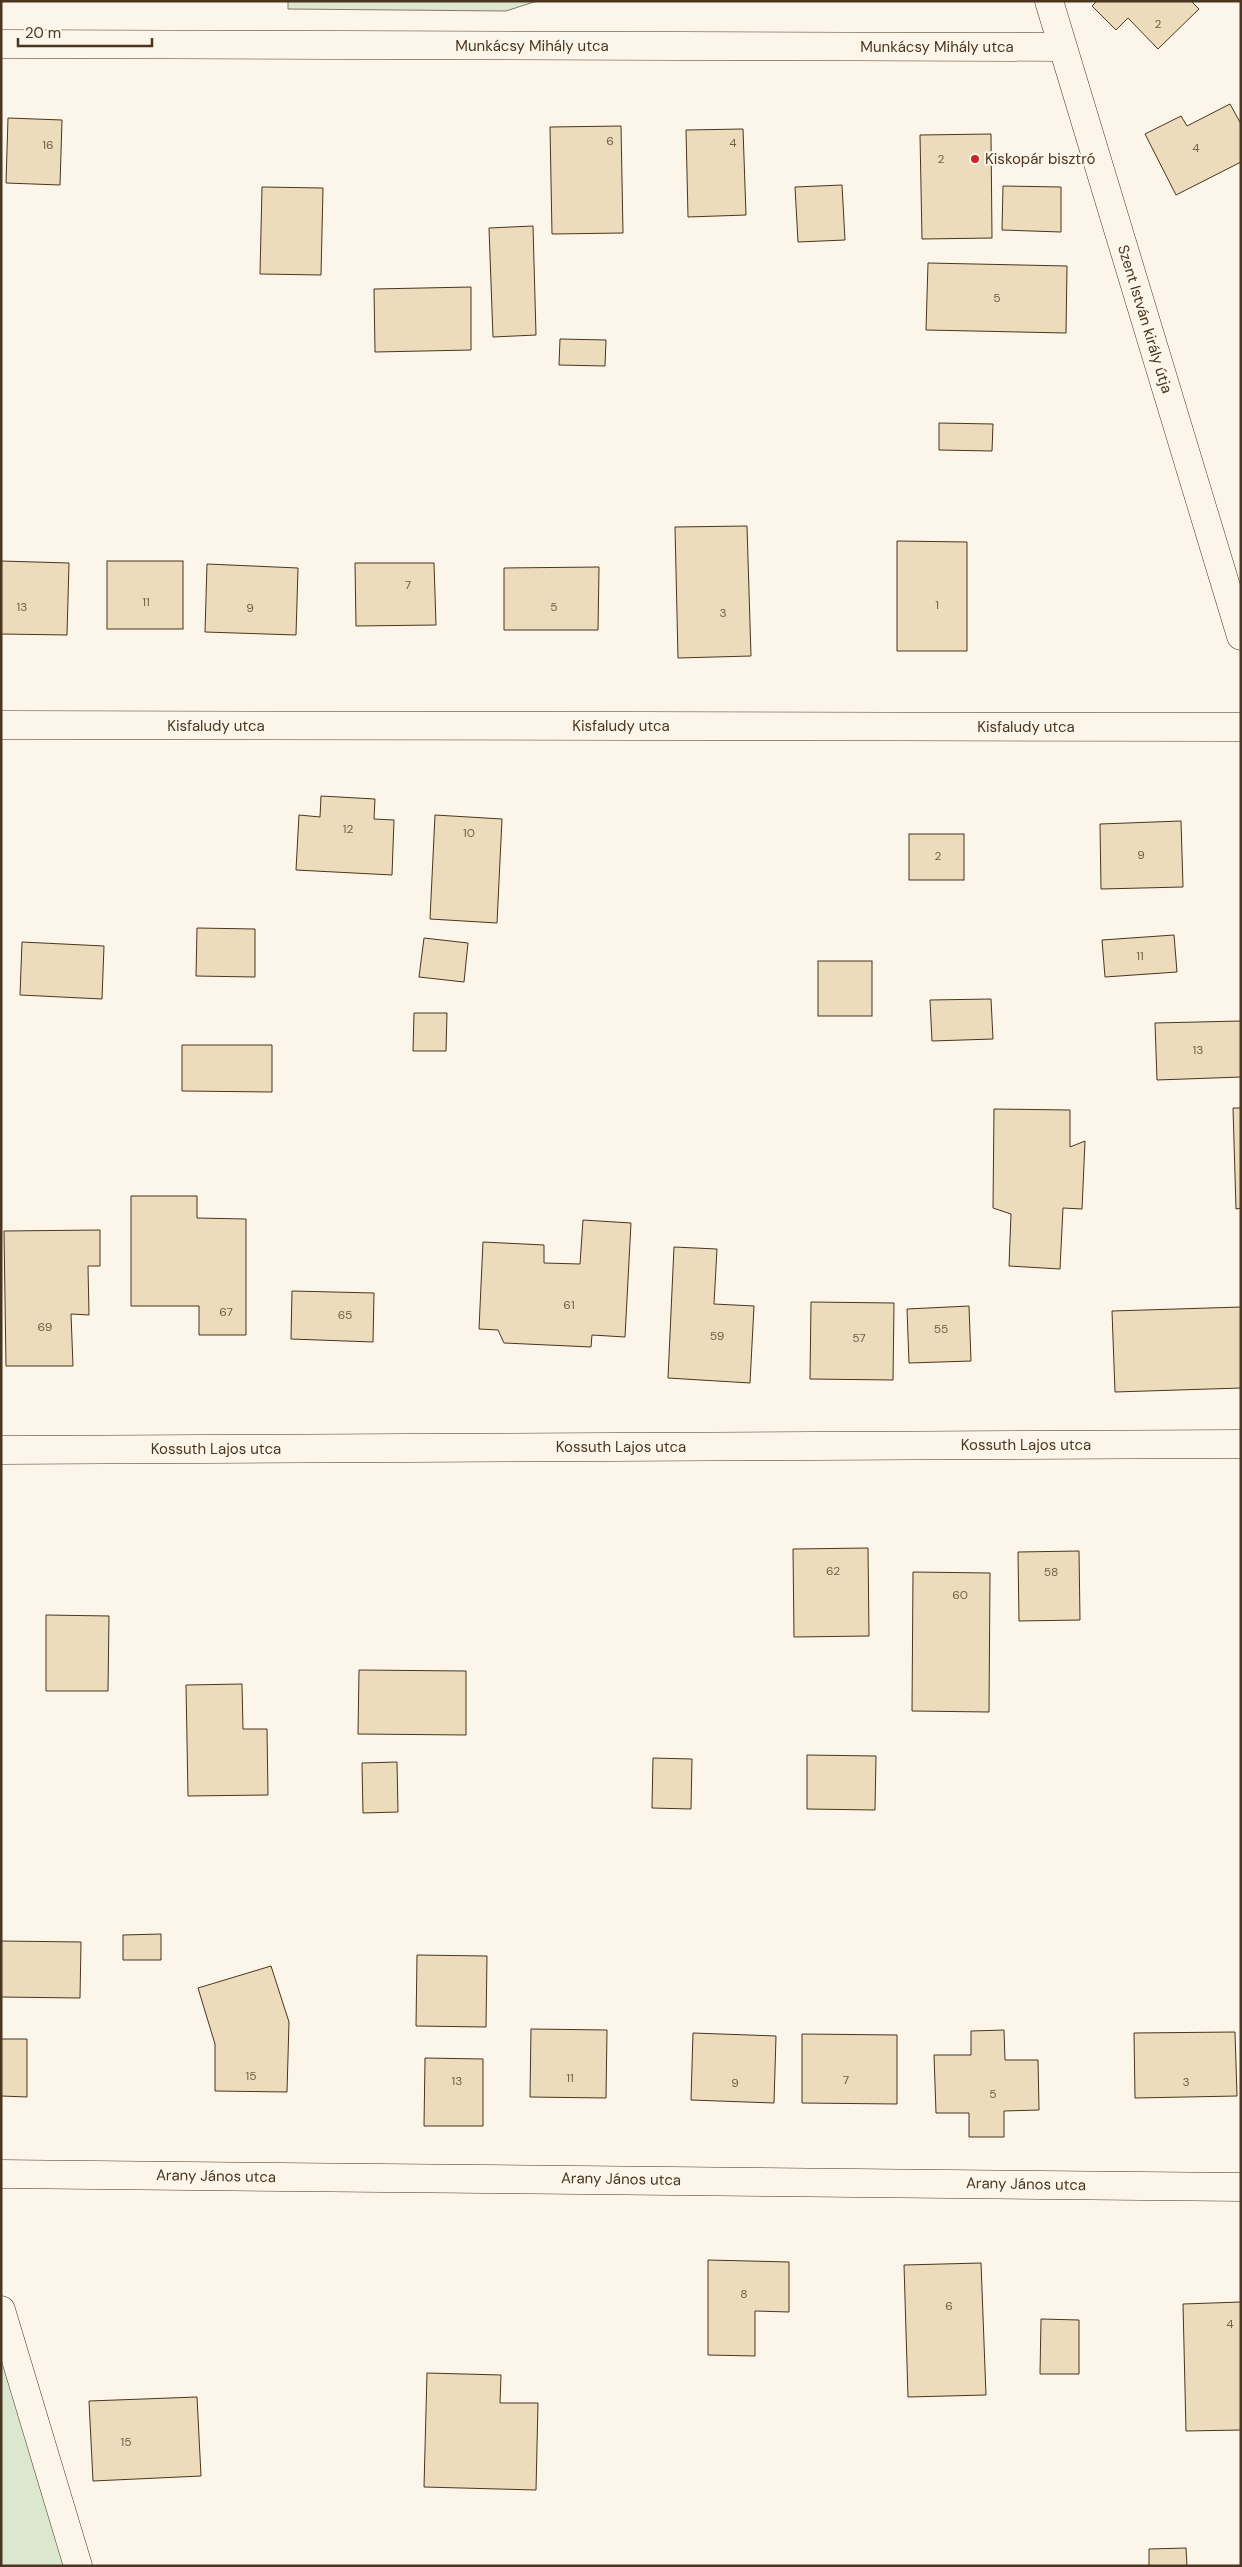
<svg xmlns="http://www.w3.org/2000/svg" width="1242" height="2567" font-family="'DM Sans',sans-serif">
  <style>
    .green { fill: #dce7d0; stroke: #887966 }
    .building { fill: #ecdcbc; stroke: #4a3520 }
    .lines { fill: none; stroke-linecap: round; stroke-linejoin: round }
    .minor-casing { stroke: #4a3520; stroke-width: 29 }
    .minor { stroke: #fbf6e9; stroke-width: 28 }
    .poi-dot { fill: #c62828; stroke: #fbf6e9; stroke-width: 2 }
    .labels { text-anchor: middle; dominant-baseline: central; stroke-width: 4; stroke-linejoin: round; paint-order: stroke }
    .number-label { font-size: 12px; fill: #725f47 }
    .street-label { font-size: 15px; fill: #4a3520; stroke: #fbf6e9 }
    .poi-label { font-size: 15px; fill: #4a3520; stroke: #fbf6e9; text-anchor: start }
  </style>
  <rect width="100%" height="100%" fill="#fbf6e9"/>
  <!-- green -->
  <g class="green">
    <path d="M 288,1 L 537,1 L 506,11 L 288,9 Z"/>
    <path d="M 1,2323 L 70,2566 L 1,2566 Z"/>
  </g>
  <!-- building -->
  <g class="building">
    <path d="M 1097,1 L 1191,1 L 1199,9 L 1158,49 L 1128,18 L 1116,30 L 1092,6 Z"/>
    <path d="M 1230,104 L 1241,124 L 1241,162 L 1176,195 L 1145,134 L 1181,116 L 1187,126 Z"/>
    <path d="M 8,118 L 62,120 L 60,185 L 6,183 Z"/>
    <path d="M 621,126 L 623,233 L 552,234 L 550,127 Z"/>
    <path d="M 743,129 L 746,215 L 688,217 L 686,130 Z"/>
    <path d="M 991,134 L 992,238 L 922,239 L 920,135 Z"/>
    <path d="M 842,185 L 845,240 L 798,242 L 795,187 Z"/>
    <path d="M 1003,186 L 1061,187 L 1061,232 L 1002,230 Z"/>
    <path d="M 262,187 L 323,188 L 321,275 L 260,274 Z"/>
    <path d="M 533,226 L 536,335 L 493,337 L 489,228 Z"/>
    <path d="M 928,263 L 1067,266 L 1066,333 L 926,330 Z"/>
    <path d="M 471,287 L 471,350 L 375,352 L 374,289 Z"/>
    <path d="M 560,339 L 606,340 L 605,366 L 559,365 Z"/>
    <path d="M 939,423 L 993,424 L 992,451 L 939,450 Z"/>
    <path d="M 747,526 L 751,656 L 678,658 L 675,527 Z"/>
    <path d="M 897,541 L 967,542 L 967,651 L 897,651 Z"/>
    <path d="M 1,561 L 69,563 L 67,635 L 1,634 Z"/>
    <rect x="107" y="561" width="76" height="68"/>
    <path d="M 355,563 L 434,563 L 436,625 L 356,626 Z"/>
    <path d="M 207,564 L 298,568 L 296,635 L 205,632 Z"/>
    <path d="M 599,567 L 598,630 L 504,630 L 504,568 Z"/>
    <path d="M 321,796 L 375,799 L 374,819 L 394,820 L 392,875 L 296,870 L 299,815 L 320,817 Z"/>
    <path d="M 435,815 L 502,819 L 497,923 L 430,919 Z"/>
    <path d="M 1181,821 L 1183,887 L 1101,889 L 1100,824 Z"/>
    <rect x="909" y="834" width="55" height="46"/>
    <path d="M 197,928 L 255,929 L 255,977 L 196,976 Z"/>
    <path d="M 1174,935 L 1177,972 L 1105,977 L 1102,940 Z"/>
    <path d="M 424,938 L 468,943 L 464,982 L 419,977 Z"/>
    <path d="M 22,942 L 104,946 L 102,999 L 20,995 Z"/>
    <rect x="818" y="961" width="54" height="55"/>
    <path d="M 991,999 L 993,1039 L 932,1041 L 930,1000 Z"/>
    <path d="M 414,1013 L 447,1013 L 446,1051 L 413,1051 Z"/>
    <path d="M 1241,1021 L 1241,1077 L 1157,1080 L 1155,1023 Z"/>
    <path d="M 182,1045 L 272,1045 L 272,1092 L 182,1091 Z"/>
    <path d="M 1233,1108 L 1241,1108 L 1241,1208 L 1236,1209 Z"/>
    <path d="M 994,1109 L 1070,1110 L 1070,1147 L 1085,1141 L 1082,1209 L 1063,1208 L 1060,1269 L 1009,1266 L 1011,1214 L 993,1208 Z"/>
    <path d="M 131,1196 L 197,1196 L 197,1218 L 246,1219 L 246,1335 L 199,1335 L 199,1306 L 131,1306 Z"/>
    <path d="M 583,1220 L 631,1223 L 625,1337 L 592,1335 L 591,1347 L 504,1343 L 498,1330 L 479,1329 L 483,1242 L 544,1245 L 544,1263 L 580,1264 Z"/>
    <path d="M 100,1230 L 100,1266 L 88,1266 L 89,1315 L 71,1314 L 73,1366 L 6,1366 L 4,1231 Z"/>
    <path d="M 674,1247 L 717,1249 L 714,1304 L 754,1306 L 750,1383 L 668,1378 Z"/>
    <path d="M 292,1291 L 374,1293 L 373,1342 L 291,1339 Z"/>
    <path d="M 811,1302 L 894,1303 L 893,1380 L 810,1379 Z"/>
    <path d="M 969,1306 L 971,1361 L 909,1363 L 907,1309 Z"/>
    <path d="M 1241,1307 L 1241,1388 L 1115,1392 L 1112,1311 Z"/>
    <path d="M 868,1548 L 869,1636 L 794,1637 L 793,1549 Z"/>
    <path d="M 1079,1551 L 1080,1620 L 1019,1621 L 1018,1552 Z"/>
    <path d="M 913,1572 L 990,1573 L 989,1712 L 912,1711 Z"/>
    <path d="M 46,1615 L 109,1616 L 108,1691 L 46,1691 Z"/>
    <path d="M 359,1670 L 466,1671 L 466,1735 L 358,1734 Z"/>
    <path d="M 242,1684 L 243,1729 L 267,1729 L 268,1795 L 188,1796 L 186,1685 Z"/>
    <path d="M 807,1755 L 876,1756 L 875,1810 L 807,1809 Z"/>
    <path d="M 653,1758 L 692,1759 L 691,1809 L 652,1808 Z"/>
    <path d="M 397,1762 L 398,1812 L 363,1813 L 362,1763 Z"/>
    <path d="M 161,1934 L 161,1960 L 123,1960 L 123,1935 Z"/>
    <path d="M 1,1941 L 81,1942 L 80,1998 L 1,1997 Z"/>
    <path d="M 417,1955 L 487,1956 L 486,2027 L 416,2026 Z"/>
    <path d="M 271,1966 L 289,2022 L 287,2092 L 215,2091 L 215,2044 L 198,1988 Z"/>
    <path d="M 531,2029 L 607,2030 L 606,2098 L 530,2097 Z"/>
    <path d="M 1004,2030 L 1005,2060 L 1038,2060 L 1039,2110 L 1004,2111 L 1004,2137 L 969,2137 L 969,2113 L 936,2113 L 934,2055 L 971,2055 L 971,2031 Z"/>
    <path d="M 1235,2032 L 1237,2096 L 1135,2098 L 1134,2033 Z"/>
    <path d="M 693,2033 L 776,2036 L 774,2103 L 691,2100 Z"/>
    <path d="M 802,2034 L 897,2035 L 897,2104 L 802,2103 Z"/>
    <path d="M 1,2039 L 27,2039 L 27,2097 L 1,2096 Z"/>
    <path d="M 425,2058 L 483,2059 L 483,2126 L 424,2126 Z"/>
    <path d="M 708,2260 L 789,2262 L 789,2312 L 755,2311 L 755,2356 L 708,2355 Z"/>
    <path d="M 981,2263 L 986,2395 L 908,2397 L 904,2265 Z"/>
    <path d="M 1241,2302 L 1241,2430 L 1186,2431 L 1183,2304 Z"/>
    <path d="M 1041,2319 L 1079,2320 L 1079,2374 L 1040,2374 Z"/>
    <path d="M 427,2373 L 501,2375 L 500,2403 L 538,2403 L 536,2490 L 424,2487 Z"/>
    <path d="M 197,2397 L 201,2476 L 93,2481 L 89,2401 Z"/>
    <path d="M 1186,2548 L 1187,2566 L 1149,2566 L 1149,2549 Z"/>
  </g>
  <g class="lines">
    <defs>
      <g id="minor">
        <path d="M 1049,1 L 1241,636"/>
        <path d="M 1,44 L 1062,47"/>
        <path d="M 1,725 L 1241,727"/>
        <path d="M 1,1450 L 1241,1444"/>
        <path d="M 1,2174 L 1241,2187"/>
        <path d="M 1,2310 L 78,2566"/>
      </g>
    </defs>
    <!-- minor casing -->
    <use href="#minor" class="minor-casing"/>
    <!-- minor -->
    <use href="#minor" class="minor"/>
  </g>
  <!-- markers -->
  <circle class="poi-dot" cx="975" cy="159" r="5"/>
  <g class="labels">
    <!-- number labels -->
    <g class="number-label">
      <text x="1158" y="24">2</text>
      <text x="610" y="141">6</text>
      <text x="733" y="143">4</text>
      <text x="48" y="145">16</text>
      <text x="1196" y="148">4</text>
      <text x="941" y="159">2</text>
      <text x="997" y="298">5</text>
      <text x="408" y="585">7</text>
      <text x="146" y="602">11</text>
      <text x="937" y="605">1</text>
      <text x="22" y="607">13</text>
      <text x="554" y="607">5</text>
      <text x="250" y="608">9</text>
      <text x="723" y="613">3</text>
      <text x="348" y="829">12</text>
      <text x="469" y="833">10</text>
      <text x="1141" y="855">9</text>
      <text x="938" y="856">2</text>
      <text x="1140" y="956">11</text>
      <text x="1198" y="1050">13</text>
      <text x="569" y="1305">61</text>
      <text x="226" y="1312">67</text>
      <text x="345" y="1315">65</text>
      <text x="45" y="1327">69</text>
      <text x="941" y="1329">55</text>
      <text x="717" y="1336">59</text>
      <text x="859" y="1338">57</text>
      <text x="833" y="1571">62</text>
      <text x="1051" y="1572">58</text>
      <text x="960" y="1595">60</text>
      <text x="251" y="2076">15</text>
      <text x="570" y="2078">11</text>
      <text x="846" y="2080">7</text>
      <text x="457" y="2081">13</text>
      <text x="1186" y="2082">3</text>
      <text x="735" y="2083">9</text>
      <text x="993" y="2094">5</text>
      <text x="744" y="2294">8</text>
      <text x="949" y="2306">6</text>
      <text x="1230" y="2324">4</text>
      <text x="126" y="2442">15</text>
    </g>
    <!-- street labels -->
    <g class="street-label">
      <text x="532" y="46">Munkácsy Mihály utca</text>
      <text x="937" y="47">Munkácsy Mihály utca</text>
      <text transform="translate(1145 319) rotate(73)">Szent István király útja</text>
      <text x="216" y="726">Kisfaludy utca</text>
      <text x="621" y="726">Kisfaludy utca</text>
      <text x="1026" y="727">Kisfaludy utca</text>
      <text x="1026" y="1445">Kossuth Lajos utca</text>
      <text x="621" y="1447">Kossuth Lajos utca</text>
      <text x="216" y="1449">Kossuth Lajos utca</text>
      <text transform="translate(216 2176) rotate(1)">Arany János utca</text>
      <text transform="translate(621 2179) rotate(1)">Arany János utca</text>
      <text transform="translate(1026 2184) rotate(1)">Arany János utca</text>
    </g>
    <!-- poi labels -->
    <g class="poi-label">
      <text x="985" y="159">Kiskopár bisztró</text>
    </g>
  </g>
  <!-- border -->
  <rect width="1242" height="2567" fill="none" stroke="#4a3520" stroke-width="5"/>
  <!-- scale -->
  <path d="M18 38v8h134v-8" fill="none" stroke="#4a3520" stroke-width="2.5"/>
  <text x="25" y="38" font-size="15" fill="#4a3520" stroke="#fbf6e9" stroke-width="4" paint-order="stroke">20 m</text>
</svg>
